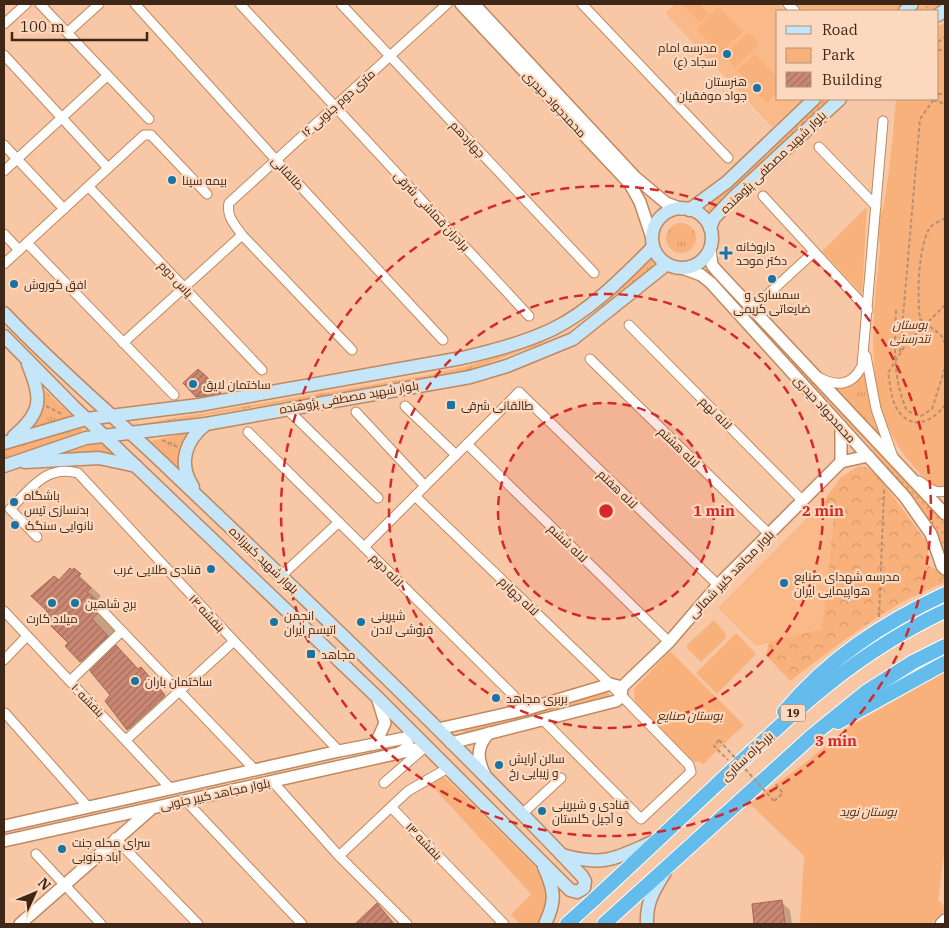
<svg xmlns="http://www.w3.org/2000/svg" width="949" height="928" font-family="'IBM Plex Serif',Cairo,serif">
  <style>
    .built { fill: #fab989 }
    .grass { fill: url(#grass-tufts) }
    .forest { fill: url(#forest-crowns) }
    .park { fill: #f9b17b }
    .garden { fill: url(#garden-dots) }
    .shadow { fill: #0003 }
    .building { fill: url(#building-hatch); stroke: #a76754 }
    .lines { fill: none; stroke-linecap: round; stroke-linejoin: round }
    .minor-casing { stroke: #c0885e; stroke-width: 11 }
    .tertiary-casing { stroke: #c0885e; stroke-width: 14 }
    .secondary-casing { stroke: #c0885e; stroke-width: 15 }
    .trunk-casing { stroke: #fff; stroke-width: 16 }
    .path { stroke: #b79074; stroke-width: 2; stroke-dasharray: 4 2.5; stroke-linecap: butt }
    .minor { stroke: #fff; stroke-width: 9 }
    .tertiary { stroke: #fff; stroke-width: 11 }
    .secondary { stroke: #c4e6f8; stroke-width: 12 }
    .trunk { stroke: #63bcec; stroke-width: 14 }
    .path-bridge { stroke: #b79074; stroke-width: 2; stroke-dasharray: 4 2.5; stroke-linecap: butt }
    .ring { fill: none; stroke: #d62828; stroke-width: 2.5; stroke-dasharray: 9 6 }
    .poi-dot { fill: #1974a3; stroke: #fcd8be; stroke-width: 2 }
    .labels { text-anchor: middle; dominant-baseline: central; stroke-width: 4.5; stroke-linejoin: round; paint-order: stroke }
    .shield { fill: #fcd8be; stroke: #775c48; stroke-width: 1 }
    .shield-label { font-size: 11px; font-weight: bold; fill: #3e2716 }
    .poi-label { font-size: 12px; fill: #3e2716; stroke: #fcd8be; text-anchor: start }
    .street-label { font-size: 12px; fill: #3e2716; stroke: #fcd8be }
    .park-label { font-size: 12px; font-style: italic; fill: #4c2c11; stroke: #fcd8be }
    .centre { fill: #d62828; stroke: #fcd8be; stroke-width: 2.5 }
    .ring-label { font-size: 15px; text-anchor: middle; font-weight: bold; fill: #d62828; stroke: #fcd8be; stroke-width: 4.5; stroke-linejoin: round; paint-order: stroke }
  </style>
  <defs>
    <pattern id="grass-tufts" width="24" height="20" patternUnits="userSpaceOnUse" patternTransform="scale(1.25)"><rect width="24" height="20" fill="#f9b17b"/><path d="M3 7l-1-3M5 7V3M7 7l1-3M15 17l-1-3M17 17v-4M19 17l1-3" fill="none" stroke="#d6986a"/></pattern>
    <pattern id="forest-crowns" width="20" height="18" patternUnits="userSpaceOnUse" patternTransform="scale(1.25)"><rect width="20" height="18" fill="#f9b17b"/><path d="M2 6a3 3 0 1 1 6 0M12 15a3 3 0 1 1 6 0" fill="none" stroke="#d6986a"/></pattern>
    <pattern id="garden-dots" width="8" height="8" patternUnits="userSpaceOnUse" patternTransform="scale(1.25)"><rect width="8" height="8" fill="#f9b17b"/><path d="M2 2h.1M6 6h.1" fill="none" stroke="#d6986a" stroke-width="1.8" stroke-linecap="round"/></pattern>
    <pattern id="building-hatch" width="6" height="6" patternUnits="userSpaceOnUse" patternTransform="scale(1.25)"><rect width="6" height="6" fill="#ca8773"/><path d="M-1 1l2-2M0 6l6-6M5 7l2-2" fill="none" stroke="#a56e5d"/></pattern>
  </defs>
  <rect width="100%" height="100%" fill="#f8c8a6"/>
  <!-- built -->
  <g class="built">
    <path d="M 675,4 L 778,4 L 785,11 L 778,11 L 778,30 L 762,44 L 778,31 L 778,99 L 803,99 L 772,127 L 665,13 Z"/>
    <path d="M 823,502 L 834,515 L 822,629 L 756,646 L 718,608 Z"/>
  </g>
  <!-- grass -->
  <g class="grass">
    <circle cx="681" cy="238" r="15"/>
    <path d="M 650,258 L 655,262 L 655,265 L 599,309 L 564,331 L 538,345 L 466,371 L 424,380 L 207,415 L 168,424 L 142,427 L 140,424 L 423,376 L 464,367 L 519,350 L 552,335 Z"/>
    <path d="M 865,367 L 872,410 L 884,438 L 833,388 C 851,388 860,384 865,367 Z"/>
    <path d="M 38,384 L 73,417 L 21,434 Z"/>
    <path d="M 81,427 L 83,429 L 81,434 L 46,444 L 30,456 L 4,460 L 4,450 Z"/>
    <path d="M 190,432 L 181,446 L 180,469 L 151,441 Z"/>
    <path d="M 100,442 L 121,460 L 34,460 Z"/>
    <path d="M 602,691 L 607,692 L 611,697 L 551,715 L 465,733 L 461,730 Z"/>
  </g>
  <!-- forest -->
  <path class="forest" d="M 859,466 L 866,467 L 878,476 L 928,544 L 928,565 L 945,576 L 945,583 C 893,600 834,648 790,681 L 766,655 L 769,642 L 822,629 L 834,515 L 823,502 L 841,477 Z"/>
  <!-- park -->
  <g class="park">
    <path d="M 686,4 L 699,4 L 709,14 L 700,22 L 684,6 Z"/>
    <path d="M 796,4 L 904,4 L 896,11 L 803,11 Z"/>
    <path d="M 719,7 L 743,32 L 720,54 L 696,29 Z"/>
    <path d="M 945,23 L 945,486 L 939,489 C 927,482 920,474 911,463 C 860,405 873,320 880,249 C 881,240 876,232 878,222 C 879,217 882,213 883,208 C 890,172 893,135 896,99 L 938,99 L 938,26 Z"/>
    <path d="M 748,32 L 759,44 L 735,67 L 724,55 Z"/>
    <path d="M 755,54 L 778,78 L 778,92 L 767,103 L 737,70 Z"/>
    <path d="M 867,207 L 862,294 L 822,251 Z"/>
    <path d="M 714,620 L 726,634 L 726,638 L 701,662 L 687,648 L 687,645 Z"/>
    <path d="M 736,633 L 756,654 L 717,694 L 696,673 Z"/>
    <path d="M 670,651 L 744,725 L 702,765 L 700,762 L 693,762 L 635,704 L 634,689 Z"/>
    <path d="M 945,672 L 945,848 L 938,900 L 945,907 L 945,911 L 930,924 L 821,924 L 800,922 L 804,856 L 749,803 L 800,767 L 847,728 Z"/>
    <path d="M 443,776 L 534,865 C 545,882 554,907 538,924 L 520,924 L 511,915 L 531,894 L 431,785 Z"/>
  </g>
  <!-- garden -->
  <g class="garden">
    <path d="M 923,4 L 945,4 L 929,11 L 915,11 Z"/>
    <path d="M 821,99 L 832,99 L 719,206 L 712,211 L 707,211 L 712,201 Z"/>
    <path d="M 717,275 L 945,523 L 945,565 L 915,501 L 891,472 L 868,444 L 713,279 Z"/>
  </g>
  <!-- shadow -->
  <g class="shadow">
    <path d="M 198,371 L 228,402 L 206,406 L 197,396 Z"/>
    <path d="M 74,570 L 101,596 L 99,598 L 111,610 L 108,613 L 119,624 L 117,635 L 112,641 L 139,671 L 147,675 L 171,702 L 135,736 L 107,701 L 112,695 L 67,646 L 70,643 L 55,624 L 59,582 Z"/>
    <path d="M 781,902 L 790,910 L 792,924 L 756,924 L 753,905 Z"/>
    <path d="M 377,905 L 395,924 L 357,924 Z"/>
  </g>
  <!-- building -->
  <g class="building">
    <path d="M 198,369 L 207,377 L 221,393 L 196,397 L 183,383 Z"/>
    <path d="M 70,568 L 72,570 L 74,568 L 81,574 L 78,577 L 91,588 L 87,592 L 99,602 L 94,606 L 97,614 L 92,619 L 108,636 L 80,662 L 65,646 L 68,643 L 51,626 L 53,624 L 45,613 L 47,611 L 31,596 L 54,576 L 59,580 Z"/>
    <path d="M 116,645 L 138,669 L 141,667 L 165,695 L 127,730 L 105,701 L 110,695 L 90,671 Z"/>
    <path d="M 782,900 L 785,924 L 754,924 L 752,904 Z"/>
    <path d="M 377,903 L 394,924 L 355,924 Z"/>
  </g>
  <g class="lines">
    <defs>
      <g id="minor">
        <path d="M 40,4 L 149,119"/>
        <path d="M 135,4 L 276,160 L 443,340"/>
        <path d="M 240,4 L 529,316"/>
        <path d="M 341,4 L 594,273"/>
        <path d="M 582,4 L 728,158"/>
        <path d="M 788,4 L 795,11"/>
        <path d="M 4,24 L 26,4"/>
        <path d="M 68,32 L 99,4"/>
        <path d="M 4,55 L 108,168"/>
        <path d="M 4,145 L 64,209"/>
        <path d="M 819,147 L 876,206"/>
        <path d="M 4,171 L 107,76"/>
        <path d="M 89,187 L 262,370"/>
        <path d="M 763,196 L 868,310"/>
        <path d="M 4,234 L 19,250"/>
        <path d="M 27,243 L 174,395"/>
        <path d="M 4,264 L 144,135 L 151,135 L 207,194"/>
        <path d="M 752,309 L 814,252"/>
        <path d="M 629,325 L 803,501"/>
        <path d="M 123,343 L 242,235"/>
        <path d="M 352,350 L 242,235 C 235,225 226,216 229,203 L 447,4"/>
        <path d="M 866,356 L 876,409 L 893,457"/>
        <path d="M 590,359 L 769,534"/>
        <path d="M 818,377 C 837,387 852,386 862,366 L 883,121"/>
        <path d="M 405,406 L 456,455"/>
        <path d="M 286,408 L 378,498"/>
        <path d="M 356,412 L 425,486"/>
        <path d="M 248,432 L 527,709"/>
        <path d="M 467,444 L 669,642"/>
        <path d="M 919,481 C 928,487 934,494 945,491"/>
        <path d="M 415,496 L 610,684 L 689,765 L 691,772 L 641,819 L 543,720"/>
        <path d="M 37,537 L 10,509 C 31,489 46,464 78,473 L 234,641 L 339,751"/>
        <path d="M 364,547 L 519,392 L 718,585"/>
        <path d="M 281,576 L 339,522"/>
        <path d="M 100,608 L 254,769"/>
        <path d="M 4,611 L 171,789"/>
        <path d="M 4,660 L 27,636"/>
        <path d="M 70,681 L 122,631"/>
        <path d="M 5,713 L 88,807"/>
        <path d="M 126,740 L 234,641"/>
        <path d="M 273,782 L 339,856 L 407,924"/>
        <path d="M 384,783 L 424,748"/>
        <path d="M 186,801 L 302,924"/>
        <path d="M 391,807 L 504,924"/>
        <path d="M 522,814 L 561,778"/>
        <path d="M 115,838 L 198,924"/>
        <path d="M 36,854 L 101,924"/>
        <path d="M 339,856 L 408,791 L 448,768"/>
      </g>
      <g id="tertiary">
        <path d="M 461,4 L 630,184 L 640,202 L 652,238"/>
        <path d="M 474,4 L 635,177 L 666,203 L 682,209"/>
        <path d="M 710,249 L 712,265 L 717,271 L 945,514"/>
        <path d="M 682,268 L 701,275 L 711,283 L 905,497 L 931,534 L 942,566 L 945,569"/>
        <path d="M 841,462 L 841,426"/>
        <path d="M 841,462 L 868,456"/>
        <path d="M 438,729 L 527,709 L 601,687 L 610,684 L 622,687"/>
        <path d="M 376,743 L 385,723 L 377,697"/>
        <path d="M 451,743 L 616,701 L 621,697 L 622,687 L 669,642 L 718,585 L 841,462"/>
        <path d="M 485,775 C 477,759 476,747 489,733"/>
        <path d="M 4,826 L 339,751 L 405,738 L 409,747 L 399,753"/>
        <path d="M 4,841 L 426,747"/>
        <path d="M 20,924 L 150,810"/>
        <path d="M 941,924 L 945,920"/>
      </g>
      <g id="secondary">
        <path d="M 905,11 L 912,4"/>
        <path d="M 938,15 L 945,10"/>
        <circle cx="682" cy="238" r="30"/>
        <path d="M 689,210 L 727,182 L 814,99"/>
        <path d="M 710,228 L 714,218 L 733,198 L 840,99"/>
        <path d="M 4,313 C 56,368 114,416 169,469 C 309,602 449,736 582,876 L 585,881 L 584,888 L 577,892 L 570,890 L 377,697 L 74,407 L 4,336"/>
        <path d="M 14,436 C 44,411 41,397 28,364"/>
        <path d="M 4,443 L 86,419 L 199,405 L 462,358 C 493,351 524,343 553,329 C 590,311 624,276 653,247"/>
        <path d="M 25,462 L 99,458 L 136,466"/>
        <path d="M 4,466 L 86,438 L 206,424 L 470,377 L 507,366 L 573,339 L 667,264"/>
        <path d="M 193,487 C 177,463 186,440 206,424"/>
        <path d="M 562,855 C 605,867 616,858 655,841"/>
        <path d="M 544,867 C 555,891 556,901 545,924"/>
        <path d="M 647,924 C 646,902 654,890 665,872"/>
      </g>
      <g id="trunk">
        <path d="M 784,712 C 828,659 883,623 945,594"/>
        <path d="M 838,722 L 945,663"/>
        <path d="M 567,924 C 617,879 665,833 714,787 C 788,717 851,655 945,611"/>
        <path d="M 604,924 L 813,735 L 866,692 L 913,662 L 945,646"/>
      </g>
    </defs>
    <!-- minor casing -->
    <use href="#minor" class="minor-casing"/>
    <!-- tertiary casing -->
    <use href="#tertiary" class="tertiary-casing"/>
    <!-- secondary casing -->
    <use href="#secondary" class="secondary-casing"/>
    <!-- trunk casing -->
    <use href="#trunk" class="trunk-casing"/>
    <!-- path -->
    <g class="path">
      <path d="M 938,42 L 945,37"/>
      <path d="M 938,51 L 945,48"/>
      <path d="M 938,94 L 945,94"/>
      <path d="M 933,100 L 945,104"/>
      <path d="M 945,218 C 940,221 932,224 929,229 C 918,249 917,297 920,319 L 941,335 L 945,343"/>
      <path d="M 945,305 L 906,344 L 888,373 C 890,383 891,398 896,407 C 910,432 931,423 945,405"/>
      <path d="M 896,310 C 895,347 892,376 907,411 L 921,416 L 932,409 L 945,368"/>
      <path d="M 900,352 L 920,119 L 934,99"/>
      <path d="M 46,406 L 62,414"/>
      <path d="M 162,440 L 178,447"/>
      <path d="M 879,617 L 884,489"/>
      <path d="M 719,740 L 714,746 L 728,760"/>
      <path d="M 774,801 L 783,793 L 775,783"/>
    </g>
    <!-- minor -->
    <use href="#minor" class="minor"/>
    <!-- tertiary -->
    <use href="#tertiary" class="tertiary"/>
    <!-- secondary -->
    <use href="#secondary" class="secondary"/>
    <!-- trunk -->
    <use href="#trunk" class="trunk"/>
    <!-- path-bridge -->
    <path class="path-bridge" d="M 719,740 L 774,801"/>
  </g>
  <!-- distance rings -->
  <circle cx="606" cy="511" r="108" fill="#d62828" fill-opacity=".12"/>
  <g class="ring">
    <circle cx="606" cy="511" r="108"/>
    <circle cx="606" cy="511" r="217"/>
    <circle cx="606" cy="511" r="325"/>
  </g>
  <!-- markers -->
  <g class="poi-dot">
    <circle cx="727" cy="54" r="5"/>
    <circle cx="757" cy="88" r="5"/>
    <circle cx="172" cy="180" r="5"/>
    <path d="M723.5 245.5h5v5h5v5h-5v5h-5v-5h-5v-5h5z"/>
    <circle cx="772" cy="279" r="5"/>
    <circle cx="14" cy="284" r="5"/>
    <circle cx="193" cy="384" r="5"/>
    <rect x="446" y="400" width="10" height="10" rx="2.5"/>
    <circle cx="14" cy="502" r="5"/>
    <circle cx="15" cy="525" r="5"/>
    <circle cx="211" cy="569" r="5"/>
    <circle cx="784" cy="583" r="5"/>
    <circle cx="52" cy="603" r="5"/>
    <circle cx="75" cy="603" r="5"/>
    <circle cx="274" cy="622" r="5"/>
    <circle cx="361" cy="622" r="5"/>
    <rect x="306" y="649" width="10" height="10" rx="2.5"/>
    <circle cx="135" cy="681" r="5"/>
    <circle cx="496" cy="698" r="5"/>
    <circle cx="499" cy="765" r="5"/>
    <circle cx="542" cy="811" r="5"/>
    <circle cx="62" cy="849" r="5"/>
  </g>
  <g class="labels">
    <!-- shield labels -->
    <rect class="shield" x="780.5" y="704.5" width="25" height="17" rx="4"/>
    <g class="shield-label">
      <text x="793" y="713">19</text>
    </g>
    <!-- poi labels -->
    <g class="poi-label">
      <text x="717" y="47" text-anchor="end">مدرسه امام<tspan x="717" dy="14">سجاد (ع)</tspan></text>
      <text x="747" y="81" text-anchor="end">هنرستان<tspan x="747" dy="14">جواد موفقیان</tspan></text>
      <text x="182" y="180">بیمه سینا</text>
      <text x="736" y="246">داروخانه<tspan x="736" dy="14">دکتر موحد</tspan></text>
      <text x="24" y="284">افق کوروش</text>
      <text x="772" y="294" text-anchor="middle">سمساری و<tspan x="772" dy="14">ضایعاتی کریمی</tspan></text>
      <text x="203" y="384">ساختمان لایق</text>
      <text x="461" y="405">طالقانی شرقی</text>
      <text x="24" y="495">باشگاه<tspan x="24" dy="14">بدنسازی تیس</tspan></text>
      <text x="25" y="525">نانوایی سنگک</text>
      <text x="201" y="569" text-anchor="end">قنادی طلایی غرب</text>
      <text x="794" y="576">مدرسه شهدای صنایع<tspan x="794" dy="14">هواپیمایی ایران</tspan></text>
      <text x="85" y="603">برج شاهین</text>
      <text x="284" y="615">انجمن<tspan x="284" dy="14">اتیسم ایران</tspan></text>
      <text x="371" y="615">شیرینی<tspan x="371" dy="14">فروشی لادن</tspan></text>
      <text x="52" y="618" text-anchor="middle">میلاد کارت</text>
      <text x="321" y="654">مجاهد</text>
      <text x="145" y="681">ساختمان باران</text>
      <text x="506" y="698">بربری مجاهد</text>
      <text x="509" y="758">سالن آرایش<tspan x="509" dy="14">و زیبایی رخ</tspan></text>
      <text x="552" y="804">قنادی و شیرینی<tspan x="552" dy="14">و آجیل گلستان</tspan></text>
      <text x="72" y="842">سرای محله جنت<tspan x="72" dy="14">آباد جنوبی</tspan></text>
    </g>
    <!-- street labels -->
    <g class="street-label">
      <text transform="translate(338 103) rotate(-42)">۱۶ متری دوم جنوبی</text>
      <text transform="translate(555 104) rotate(47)">محمدجواد حیدری</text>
      <text transform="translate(468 139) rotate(47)">چهاردهم</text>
      <text transform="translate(773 162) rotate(-44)">بلوار شهید مصطفی پژوهنده</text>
      <text transform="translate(288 173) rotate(47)">طالقانی</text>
      <text transform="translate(432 211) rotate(47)">برادران قماشی شرقی</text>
      <text transform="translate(176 279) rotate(47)">یاس دوم</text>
      <text transform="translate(349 397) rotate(-10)">بلوار شهید مصطفی پژوهنده</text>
      <text transform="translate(825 409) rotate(48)">محمدجواد حیدری</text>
      <text transform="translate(716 413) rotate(45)">لاله نهم</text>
      <text transform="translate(679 447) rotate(44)">لاله هشتم</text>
      <text transform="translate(618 489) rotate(44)">لاله هفتم</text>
      <text transform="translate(568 543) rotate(44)">لاله ششم</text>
      <text transform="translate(264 560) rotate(44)">بلوار شهید کبیرزاده</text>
      <text transform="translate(387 570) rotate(45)">لاله دوم</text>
      <text transform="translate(731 574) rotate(-46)">بلوار مجاهد کبیر شمالی</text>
      <text transform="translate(519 596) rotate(44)">لاله چهارم</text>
      <text transform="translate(207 613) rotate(47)">بنفشه ۱۴</text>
      <text transform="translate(88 700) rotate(46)">بنفشه ۱۰</text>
      <text transform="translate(747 756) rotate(-43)">بزرگراه ستاری</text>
      <text transform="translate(215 794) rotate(-12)">بلوار مجاهد کبیر جنوبی</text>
      <text transform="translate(424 841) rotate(46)">بنفشه ۱۳</text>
    </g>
    <!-- park labels -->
    <g class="park-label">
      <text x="910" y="324">بوستان<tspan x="910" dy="14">نتدرستی</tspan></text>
      <text x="690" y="715">بوستان صنایع</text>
      <text x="868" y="811">بوستان نوید</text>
    </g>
  </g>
  <circle cx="606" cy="511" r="8" class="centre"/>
  <g class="ring-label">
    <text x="714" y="516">1 min</text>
    <text x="823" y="516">2 min</text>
    <text x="836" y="746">3 min</text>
  </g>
  <!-- border -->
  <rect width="949" height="928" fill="none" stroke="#3e2716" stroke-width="10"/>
  <!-- legend -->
  <rect x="776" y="10" width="162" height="90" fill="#fcd8be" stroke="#b0917b"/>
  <rect x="786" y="26" width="25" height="8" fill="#c4e6f8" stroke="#b0917b"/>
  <text x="822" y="35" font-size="15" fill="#3e2716">Road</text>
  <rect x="786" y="48" width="25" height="15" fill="#f9b17b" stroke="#b0917b"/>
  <text x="822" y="60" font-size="15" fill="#3e2716">Park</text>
  <rect x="786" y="72" width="25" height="15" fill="url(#building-hatch)" stroke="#b0917b"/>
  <text x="822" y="85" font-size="15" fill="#3e2716">Building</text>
  <!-- north arrow -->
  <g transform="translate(35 893) rotate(46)" stroke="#fcd8be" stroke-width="4" paint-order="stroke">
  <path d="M0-4L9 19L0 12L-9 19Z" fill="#3e2716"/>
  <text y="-8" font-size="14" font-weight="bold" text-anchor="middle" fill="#3e2716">N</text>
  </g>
  <!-- scale -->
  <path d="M12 32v8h135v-8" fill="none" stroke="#3e2716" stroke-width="2.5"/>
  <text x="20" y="32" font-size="15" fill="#3e2716" stroke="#fcd8be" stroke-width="4" paint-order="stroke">100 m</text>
</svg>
